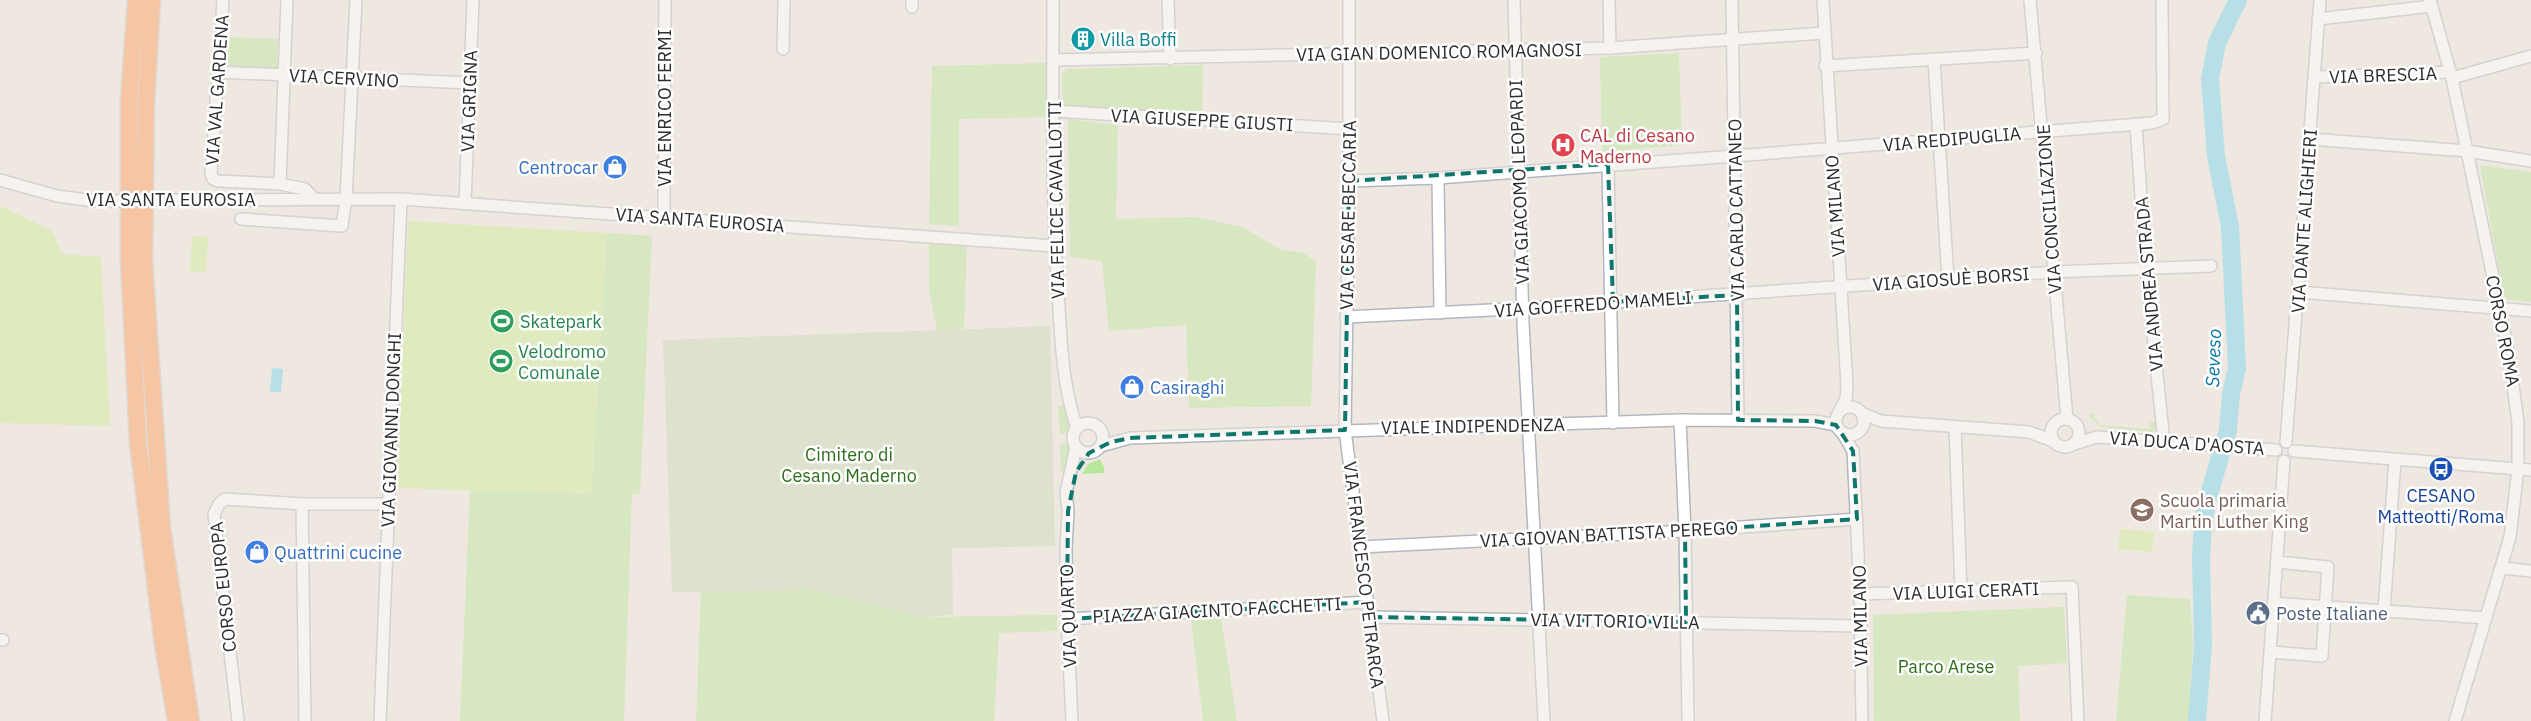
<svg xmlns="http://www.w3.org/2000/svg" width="2531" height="721" font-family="'IBM Plex Sans',sans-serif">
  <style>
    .green { fill: #b8e69c }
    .cemetery { fill: #c9d9b7 }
    .pitch { fill: #cced97 }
    .water { fill: #72d5f2 }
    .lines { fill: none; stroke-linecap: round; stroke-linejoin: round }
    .river { stroke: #72d5f2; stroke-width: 18 }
    .minor-casing { stroke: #b3b7c1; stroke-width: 14 }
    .highway-casing { stroke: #c8c8c8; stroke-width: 19 }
    .minor { stroke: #fff; stroke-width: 11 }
    .highway { stroke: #ff9b5b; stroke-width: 16 }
    .minor-bridge-casing { stroke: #b3b7c1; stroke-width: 14; stroke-linecap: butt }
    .minor-bridge { stroke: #fff; stroke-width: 11 }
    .marked { fill: none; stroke: #0f766e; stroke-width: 4; stroke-dasharray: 10 6; stroke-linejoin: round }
    .labels { text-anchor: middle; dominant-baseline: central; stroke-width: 5; stroke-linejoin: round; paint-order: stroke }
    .culture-label { font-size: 18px; fill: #0d838f; stroke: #fff; text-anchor: start }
    .street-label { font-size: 18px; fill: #2d2d2d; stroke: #fff }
    .health-label { font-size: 18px; fill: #be3a42; stroke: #fff; text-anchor: start }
    .shop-label { font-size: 18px; fill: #366cbe; stroke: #fff; text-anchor: start }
    .leisure-label { font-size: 18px; fill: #27864d; stroke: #fff; text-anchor: start }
    .park-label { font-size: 18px; fill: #2e6e19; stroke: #fff }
    .transit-label { font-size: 18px; fill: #164399; stroke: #fff }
    .education-label { font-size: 18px; fill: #785e54; stroke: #fff; text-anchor: start }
    .service-label { font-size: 18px; fill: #4e5e75; stroke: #fff; text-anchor: start }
    .water-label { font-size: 19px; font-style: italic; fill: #0a76a4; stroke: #fff }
  </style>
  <rect width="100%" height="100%" fill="#efe8e0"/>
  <!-- green -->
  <g class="green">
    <path d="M 227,37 L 278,39 L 277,69 L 226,66 Z"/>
    <path d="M 1679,53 L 1682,145 L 1602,152 L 1600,57 Z"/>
    <path d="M 1047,63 L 1048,117 L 959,119 L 959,226 L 929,224 L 932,66 Z"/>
    <path d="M 1203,65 L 1202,117 L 1063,107 L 1062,74 L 1067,69 Z"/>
    <path d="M 1068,119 L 1118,125 L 1116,219 L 1195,217 L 1243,227 L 1281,250 L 1303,253 L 1316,261 L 1311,406 L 1189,408 L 1186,325 L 1109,331 L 1102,261 L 1070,257 Z"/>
    <path d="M 2480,165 L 2531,172 L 2531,302 L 2504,299 Z"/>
    <path d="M 607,233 L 652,236 L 640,494 L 632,494 L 624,721 L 460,721 L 470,490 L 591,494 Z"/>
    <path d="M 929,243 L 967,245 L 964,329 L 937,330 L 929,291 Z"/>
    <path d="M 1058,406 L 1064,406 L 1070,420 L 1068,433 L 1060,434 Z"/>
    <path d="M 2094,412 L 2095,419 L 2100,425 L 2150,429 L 2150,422 L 2155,422 L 2155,430 L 2153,432 L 2100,427 L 2089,416 Z"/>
    <path d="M 1060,444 L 1068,444 L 1070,452 L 1066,471 L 1061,472 Z"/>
    <path d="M 1100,459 L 1104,467 L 1104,473 L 1082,474 L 1088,464 Z"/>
    <path d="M 811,590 L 924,617 L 1057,615 L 1057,631 L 999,633 L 994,721 L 696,721 L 701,591 Z"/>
    <path d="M 2127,595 L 2190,599 L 2193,643 L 2189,721 L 2116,721 Z"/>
    <path d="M 2064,607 L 2067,663 L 2018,666 L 2020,721 L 1874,721 L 1873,615 Z"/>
    <path d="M 1221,618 L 1237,721 L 1203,721 L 1191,619 Z"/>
  </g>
  <!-- cemetery -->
  <path class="cemetery" d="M 1050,326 L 1055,546 L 952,548 L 953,615 L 924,617 L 811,590 L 672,592 L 663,340 Z"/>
  <!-- pitch -->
  <g class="pitch">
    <path d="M 0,206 L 52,231 L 62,254 L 101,257 L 110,426 L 0,423 Z"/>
    <path d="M 408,221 L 607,233 L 591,494 L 397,488 Z"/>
    <path d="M 192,236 L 208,237 L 206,272 L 190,271 Z"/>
    <path d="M 2120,529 L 2154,532 L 2152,552 L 2118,549 Z"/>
  </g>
  <!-- water -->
  <path class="water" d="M 272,368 L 283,369 L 281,392 L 270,392 Z"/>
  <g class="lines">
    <!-- river -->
    <path class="river" d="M 2197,721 L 2203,645 L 2201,559 L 2203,522 L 2208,498 L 2228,430 L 2231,394 L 2237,368 L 2230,227 L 2216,156 L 2210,79 L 2217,43 L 2238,0"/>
    <defs>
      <g id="minor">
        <path d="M 223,0 L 211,174 L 213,179 L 218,181 L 280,184 L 305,189 L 314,199"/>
        <path d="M 912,0 L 912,7"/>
        <path d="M 1053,0 C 1053,98 1051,196 1058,293 C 1061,339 1062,385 1077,428"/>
        <path d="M 1168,0 L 1170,59"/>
        <path d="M 1349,0 L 1349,181 L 1345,430 L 1383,721"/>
        <path d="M 1514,0 L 1523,323 L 1544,721"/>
        <path d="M 1609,0 L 1610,48"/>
        <path d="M 1732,0 L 1738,420"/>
        <path d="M 1823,0 L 1847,385 L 1846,399 L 1840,410"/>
        <path d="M 2030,0 L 2067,419"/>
        <path d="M 2430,0 L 2452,78 L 2509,355 L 2518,423 L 2518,469 L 2510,537 L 2455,721"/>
        <path d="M 2318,19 L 2432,6"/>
        <path d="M 783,49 L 784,0"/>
        <path d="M 1053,60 L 1610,48 L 1824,33"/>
        <path d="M 1934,60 L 1948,279"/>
        <path d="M 1825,66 L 2036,53"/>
        <path d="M 217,72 L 470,83"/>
        <path d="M 2315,77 L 2450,72"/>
        <path d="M 2452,78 L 2531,56"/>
        <path d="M 1054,111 L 1350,129"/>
        <path d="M 2136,125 L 2146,267 L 2164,442"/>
        <path d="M 2310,139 L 2467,151 L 2531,161"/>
        <path d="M 1608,164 L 1613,423"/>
        <path d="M 1438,178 L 1440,313"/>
        <path d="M 0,180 L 57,196 L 95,201"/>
        <path d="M 1349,181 L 1438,178 L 1735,156 L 2152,123 L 2163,119 L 2162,0"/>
        <path d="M 280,184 L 287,0"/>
        <path d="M 170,200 L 401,199 L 1055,246"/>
        <path d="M 465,203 L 473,0"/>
        <path d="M 664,217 L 665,0"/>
        <path d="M 241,219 L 342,226 L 346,198 L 356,0"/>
        <path d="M 2299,292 L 2531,311"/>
        <path d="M 1346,317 L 1512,309 L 2053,272 L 2211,266"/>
        <circle cx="1850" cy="421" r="14"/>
        <path d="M 1861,413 L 1881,421 L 2029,432 L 2053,441"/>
        <circle cx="2065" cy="433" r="14"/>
        <path d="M 1680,420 L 1685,531 L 1688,721"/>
        <circle cx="1088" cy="438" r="15"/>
        <path d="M 1955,427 L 1961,591"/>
        <path d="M 1843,434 L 1853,451 L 1860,594 L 1862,721"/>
        <path d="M 2286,442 L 2320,0"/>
        <path d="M 2074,444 L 2097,437 L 2276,450"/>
        <path d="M 1101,446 L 1130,438 L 1680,420 L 1815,421 L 1836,425"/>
        <path d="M 2294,451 L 2531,470"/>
        <path d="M 302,504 L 305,721"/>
        <path d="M 1360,547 L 1685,531 L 1857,519"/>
        <path d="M 2502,568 L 2531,571"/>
        <path d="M 1860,594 L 2072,587 L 2078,721"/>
        <path d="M 2273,603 L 2486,618"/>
        <path d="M 2384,611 L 2395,460"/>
        <path d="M 1370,617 L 1861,626"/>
        <path d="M 1067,619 L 1368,602"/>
        <path d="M 0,640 L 3,640"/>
        <path d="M 2270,652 L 2322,656 L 2328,567 L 2277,562"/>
        <path d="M 238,721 L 214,514 L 219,504 L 225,499 L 302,504 L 387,504"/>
        <path d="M 380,721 L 401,199"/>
        <path d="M 1072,721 L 1067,619 L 1066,548 L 1068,511 L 1066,492 L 1076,447"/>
        <path d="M 2265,721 L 2284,461"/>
      </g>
      <g id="highway">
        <path d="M 136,0 L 129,100 L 129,261 L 138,443 L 163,645 L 176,721"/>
        <path d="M 152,0 L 146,103 L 144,262 L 162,528 L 191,721"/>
      </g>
    </defs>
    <!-- minor casing -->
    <use href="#minor" class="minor-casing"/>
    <!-- highway casing -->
    <use href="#highway" class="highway-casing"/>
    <!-- minor -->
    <use href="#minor" class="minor"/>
    <!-- highway -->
    <use href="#highway" class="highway"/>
    <defs>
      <path id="minor-bridge" d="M 95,201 L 170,200"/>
    </defs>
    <!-- minor-bridge casing -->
    <use href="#minor-bridge" class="minor-bridge-casing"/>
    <!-- minor-bridge -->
    <use href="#minor-bridge" class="minor-bridge"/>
  </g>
  <!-- marked area -->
  <path d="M0 0H2531V721H0ZM 1608,164 L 1613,302 L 1737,295 L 1738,420 L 1815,421 L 1836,425 L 1853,451 L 1857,519 L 1685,531 L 1686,622 L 1370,617 L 1368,602 L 1067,619 L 1068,511 L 1076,472 L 1089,453 L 1111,442 L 1130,438 L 1345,430 L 1349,181 Z" fill="#efe8e0" fill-opacity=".55" fill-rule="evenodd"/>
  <path class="marked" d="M 1608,164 L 1613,302 L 1737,295 L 1738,420 L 1815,421 L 1836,425 L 1853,451 L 1857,519 L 1685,531 L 1686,622 L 1370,617 L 1368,602 L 1067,619 L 1068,511 L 1076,472 L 1089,453 L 1111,442 L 1130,438 L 1345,430 L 1349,181 Z"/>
  <!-- icons -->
  <defs>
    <symbol id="building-disc" viewBox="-11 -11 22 22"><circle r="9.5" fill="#0f9aa8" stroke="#fff"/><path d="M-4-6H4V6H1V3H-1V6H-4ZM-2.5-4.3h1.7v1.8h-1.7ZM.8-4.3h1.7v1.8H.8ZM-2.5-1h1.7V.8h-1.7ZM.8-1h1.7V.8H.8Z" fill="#fff"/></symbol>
    <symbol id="hospital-disc" viewBox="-11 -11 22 22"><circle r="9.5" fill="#e0444e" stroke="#fff"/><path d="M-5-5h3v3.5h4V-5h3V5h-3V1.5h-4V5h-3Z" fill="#fff"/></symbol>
    <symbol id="shop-disc" viewBox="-11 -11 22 22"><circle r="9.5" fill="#3f7fe0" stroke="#fff"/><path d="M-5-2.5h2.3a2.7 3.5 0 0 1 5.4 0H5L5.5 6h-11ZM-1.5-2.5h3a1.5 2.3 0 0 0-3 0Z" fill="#fff"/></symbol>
    <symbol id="stadium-disc" viewBox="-11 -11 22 22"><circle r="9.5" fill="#2e9e5b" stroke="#fff"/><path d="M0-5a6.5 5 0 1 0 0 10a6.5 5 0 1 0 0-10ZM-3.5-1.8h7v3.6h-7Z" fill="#fff"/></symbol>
    <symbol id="bus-disc" viewBox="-11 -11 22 22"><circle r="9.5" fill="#1a4fb4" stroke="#fff"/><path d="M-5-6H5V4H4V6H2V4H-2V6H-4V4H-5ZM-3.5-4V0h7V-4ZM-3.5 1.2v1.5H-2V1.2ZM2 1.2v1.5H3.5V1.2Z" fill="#fff"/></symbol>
    <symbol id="school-disc" viewBox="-11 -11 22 22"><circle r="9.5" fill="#8d6e63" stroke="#fff"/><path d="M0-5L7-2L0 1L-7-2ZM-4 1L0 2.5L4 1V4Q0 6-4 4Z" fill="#fff"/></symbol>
    <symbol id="civic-disc" viewBox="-11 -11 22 22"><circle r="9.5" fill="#5c6f8a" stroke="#fff"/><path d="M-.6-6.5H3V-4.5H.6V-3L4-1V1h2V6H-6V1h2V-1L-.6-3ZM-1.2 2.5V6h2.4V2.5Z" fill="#fff"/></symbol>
  </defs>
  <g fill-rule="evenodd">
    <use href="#building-disc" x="1069" y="25" width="28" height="28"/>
    <use href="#hospital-disc" x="1549" y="131" width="28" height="28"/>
    <use href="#shop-disc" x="601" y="153" width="28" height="28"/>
    <use href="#stadium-disc" x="488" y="307" width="28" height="28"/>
    <use href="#stadium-disc" x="487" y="347" width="28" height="28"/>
    <use href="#shop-disc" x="1118" y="373" width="28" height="28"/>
    <use href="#bus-disc" x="2427" y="455" width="28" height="28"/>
    <use href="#school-disc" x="2128" y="496" width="28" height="28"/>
    <use href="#shop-disc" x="243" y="538" width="28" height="28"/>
    <use href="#civic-disc" x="2244" y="599" width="28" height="28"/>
  </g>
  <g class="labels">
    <!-- culture labels -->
    <g class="culture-label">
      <text x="1100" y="39">Villa Boffi</text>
    </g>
    <!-- street labels -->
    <g class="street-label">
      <text transform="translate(1439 52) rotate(-1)">VIA GIAN DOMENICO ROMAGNOSI</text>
      <text transform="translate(2383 75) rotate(-2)">VIA BRESCIA</text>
      <text transform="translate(344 78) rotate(3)">VIA CERVINO</text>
      <text transform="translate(217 90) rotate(-86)">VIA VAL GARDENA</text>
      <text transform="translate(469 101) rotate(-88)">VIA GRIGNA</text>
      <text transform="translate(664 108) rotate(-90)">VIA ENRICO FERMI</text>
      <text transform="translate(1202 120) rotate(3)">VIA GIUSEPPE GIUSTI</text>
      <text transform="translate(1952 139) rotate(-5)">VIA REDIPUGLIA</text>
      <text transform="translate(1519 182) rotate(-92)">VIA GIACOMO LEOPARDI</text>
      <text x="171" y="199">VIA SANTA EUROSIA</text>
      <text transform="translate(1056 200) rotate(-91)">VIA FELICE CAVALLOTTI</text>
      <text transform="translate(1835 206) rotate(-94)">VIA MILANO</text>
      <text transform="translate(2049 209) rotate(-94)">VIA CONCILIAZIONE</text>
      <text transform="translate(1736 210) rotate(-91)">VIA CARLO CATTANEO</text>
      <text transform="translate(1348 215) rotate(-89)">VIA CESARE BECCARIA</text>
      <text transform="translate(700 220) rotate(4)">VIA SANTA EUROSIA</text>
      <text transform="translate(2304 221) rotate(-86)">VIA DANTE ALIGHIERI</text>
      <text transform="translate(1951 279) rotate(-4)">VIA GIOSUÈ BORSI</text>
      <text transform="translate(2149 284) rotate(-95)">VIA ANDREA STRADA</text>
      <text transform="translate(1593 304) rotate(-4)">VIA GOFFREDO MAMELI</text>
      <text transform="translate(2503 331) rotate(79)">CORSO ROMA</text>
      <text transform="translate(1473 426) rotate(-1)">VIALE INDIPENDENZA</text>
      <text transform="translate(391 430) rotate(-88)">VIA GIOVANNI DONGHI</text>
      <text transform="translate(2187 443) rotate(4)">VIA DUCA D'AOSTA</text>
      <text transform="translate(1609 534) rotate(-3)">VIA GIOVAN BATTISTA PEREGO</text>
      <text transform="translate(1364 575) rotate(83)">VIA FRANCESCO PETRARCA</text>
      <text transform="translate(223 587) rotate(-96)">CORSO EUROPA</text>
      <text transform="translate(1966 591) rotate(-2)">VIA LUIGI CERATI</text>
      <text transform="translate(1217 610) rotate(-3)">PIAZZA GIACINTO FACCHETTI</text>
      <text transform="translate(1068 616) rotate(-92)">VIA QUARTO</text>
      <text transform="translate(1860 616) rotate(-91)">VIA MILANO</text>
      <text transform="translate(1615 621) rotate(1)">VIA VITTORIO VILLA</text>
    </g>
    <!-- health labels -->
    <g class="health-label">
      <text x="1580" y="135">CAL di Cesano<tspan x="1580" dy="21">Maderno</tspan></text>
    </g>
    <!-- shop labels -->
    <g class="shop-label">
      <text x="598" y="167" text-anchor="end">Centrocar</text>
      <text x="1150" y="387">Casiraghi</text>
      <text x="274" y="552">Quattrini cucine</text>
    </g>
    <!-- leisure labels -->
    <g class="leisure-label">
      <text x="520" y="321">Skatepark</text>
      <text x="518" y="351">Velodromo<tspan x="518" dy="21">Comunale</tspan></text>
    </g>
    <!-- park labels -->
    <g class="park-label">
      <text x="849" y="454">Cimitero di<tspan x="849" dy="21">Cesano Maderno</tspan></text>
      <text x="1946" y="666">Parco Arese</text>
    </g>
    <!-- transit labels -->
    <g class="transit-label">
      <text x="2441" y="495">CESANO<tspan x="2441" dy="21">Matteotti/Roma</tspan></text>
    </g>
    <!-- education labels -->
    <g class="education-label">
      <text x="2160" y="500">Scuola primaria<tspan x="2160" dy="21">Martin Luther King</tspan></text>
    </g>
    <!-- service labels -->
    <g class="service-label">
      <text x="2276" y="613">Poste Italiane</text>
    </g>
    <!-- water labels -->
    <g class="water-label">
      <text transform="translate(2213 358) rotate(-88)">Seveso</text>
    </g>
  </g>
</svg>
